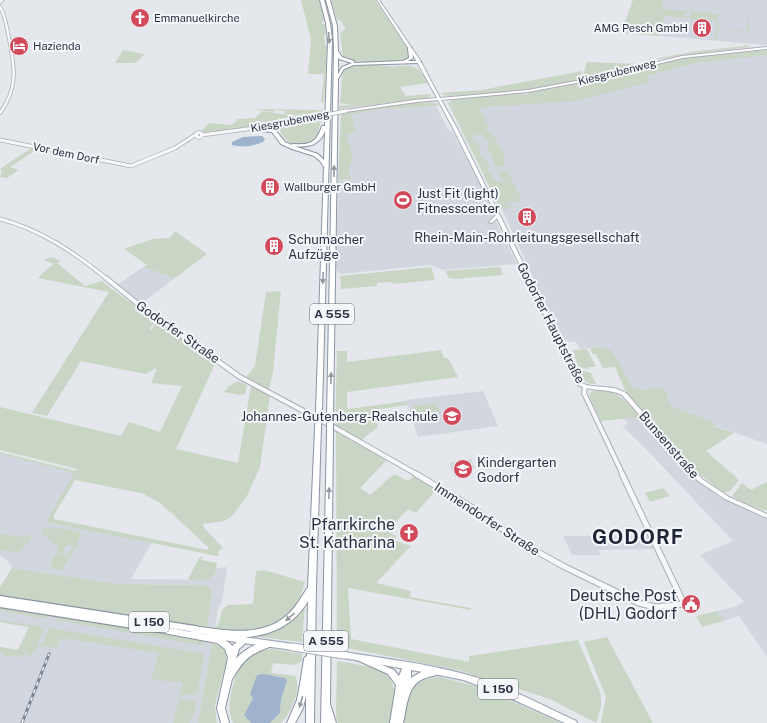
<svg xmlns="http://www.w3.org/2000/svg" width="767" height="723" font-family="'Public Sans',sans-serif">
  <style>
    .built { fill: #d2d6de }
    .green { fill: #c9d6c5; fill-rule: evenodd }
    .water { fill: #9fb4cc }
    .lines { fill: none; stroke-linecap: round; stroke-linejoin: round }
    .tertiary-far3-casing { stroke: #a9aeb7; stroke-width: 4 }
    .tertiary-far2-casing { stroke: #a9aeb7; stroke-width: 4.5 }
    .tertiary-far1-casing { stroke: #a9aeb7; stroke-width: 6 }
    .tertiary-casing { stroke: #a9aeb7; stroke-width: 7 }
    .secondary-casing { stroke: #a9aeb7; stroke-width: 2 }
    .primary-casing { stroke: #a3abb8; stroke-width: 2.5 }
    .trunk-casing { stroke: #8b94a3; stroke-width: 2.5 }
    .motorway-casing { stroke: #8b94a3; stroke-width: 2 }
    .tertiary-far3 { stroke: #f7f8fa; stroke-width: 2.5 }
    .tertiary-far2 { stroke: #f7f8fa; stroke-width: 3 }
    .tertiary-far1 { stroke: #f7f8fa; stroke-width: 4 }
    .tertiary { stroke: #f7f8fa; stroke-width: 5 }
    .secondary { fill: #fff; fill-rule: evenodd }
    .primary { fill: #fff; fill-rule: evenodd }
    .trunk { fill: #fff; fill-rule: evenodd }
    .motorway { fill: #fff; fill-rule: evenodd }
    .rail-casing { stroke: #7d8696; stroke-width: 3 }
    .rail { stroke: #f4f6f9; stroke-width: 1.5; stroke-dasharray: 4; stroke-linecap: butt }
    .secondary-bridge-casing { stroke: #a9aeb7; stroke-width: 4.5; stroke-linecap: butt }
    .primary-bridge-casing { stroke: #a3abb8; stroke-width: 9; stroke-linecap: butt }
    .motorway-bridge-casing { stroke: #8b94a3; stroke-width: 8; stroke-linecap: butt }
    .secondary-bridge { stroke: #fff; stroke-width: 3 }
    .primary-bridge { stroke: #fff; stroke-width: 7 }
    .motorway-bridge { stroke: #fff; stroke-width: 6 }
    .oneway { fill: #959aa2 }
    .labels { text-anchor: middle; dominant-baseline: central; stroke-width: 4; stroke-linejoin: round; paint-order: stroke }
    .far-poi-label { font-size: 11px; fill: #2b3445; stroke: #f4f6f9; text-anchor: start }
    .far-street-label { font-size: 11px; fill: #2b3445; stroke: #f4f6f9 }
    .shield { fill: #f4f6f9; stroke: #676e7b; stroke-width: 1 }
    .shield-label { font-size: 12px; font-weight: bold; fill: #2b3445 }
    .poi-label { font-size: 13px; fill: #2b3445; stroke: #f4f6f9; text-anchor: start }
    .street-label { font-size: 13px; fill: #2b3445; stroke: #f4f6f9 }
    .near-poi-label { font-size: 16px; fill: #2b3445; stroke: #f4f6f9; text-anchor: end }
    .near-district-label { font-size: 20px; font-weight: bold; letter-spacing: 1px; fill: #1d2536; stroke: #f4f6f9 }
  </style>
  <rect width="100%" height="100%" fill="#e4e7ec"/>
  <!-- built -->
  <g class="built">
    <path d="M 662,0 L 767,0 L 767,45 L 659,36 L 660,29 L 665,16 L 685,18 L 686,12 L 661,9 Z"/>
    <path d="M 767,55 L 767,444 L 631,396 L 608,353 L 598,347 L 580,349 L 576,342 L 565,341 L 558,331 L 536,284 L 456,108 L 478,106 L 695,60 Z"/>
    <path d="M 436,106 L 448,129 L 453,133 L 483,190 L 495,219 L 517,264 L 444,270 L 430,265 L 340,274 L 336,270 L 338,180 L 351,179 L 349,167 L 353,158 L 346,134 L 356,133 L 351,115 L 383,109 Z"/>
    <path d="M 143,267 L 175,278 L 141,304 L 117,285 Z"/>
    <path d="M 483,391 L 498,426 L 418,437 L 406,400 Z"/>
    <path d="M 639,417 L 689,473 L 702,484 L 720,497 L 767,518 L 767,657 L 739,616 L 723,621 L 717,611 L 735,607 L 744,602 L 700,555 L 733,541 L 646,449 L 622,426 L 628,425 L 624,418 Z"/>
    <path d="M 0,454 L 75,473 L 46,522 L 152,542 L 131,579 L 203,580 L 215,576 L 217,568 L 227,567 L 222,602 L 218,608 L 211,653 L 210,654 L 198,723 L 0,723 L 0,647 L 18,650 L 29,627 L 0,622 L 0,611 L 46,619 L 47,616 L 56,618 L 55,620 L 205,640 L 212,593 L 205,585 L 118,584 L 12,568 L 7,560 L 0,556 Z"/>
    <path d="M 471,459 L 475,468 L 468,473 L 455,477 L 449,463 Z"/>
    <path d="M 647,535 L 654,549 L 599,550 L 601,555 L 572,555 L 563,536 Z"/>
  </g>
  <!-- green -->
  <g class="green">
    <path d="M 301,0 L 319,0 L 325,21 L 322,21 L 322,24 L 325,24 L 326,33 L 324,35 L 325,45 L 327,45 L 324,102 L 321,102 L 324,74 L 308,74 L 311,39 Z"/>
    <path d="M 331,0 L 375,0 L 408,48 L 410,58 C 396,64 357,64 343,58 L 340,33 L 346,29 L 341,21 L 337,19 Z"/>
    <path d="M 633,0 L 662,0 L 663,5 L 661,9 L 663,9 L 685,11 L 687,9 L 685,18 L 665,16 L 660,29 L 659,36 L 621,33 Z"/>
    <path d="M 691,11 L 736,16 L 719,14 L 717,28 L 748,31 L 748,18 L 739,17 L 749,18 L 749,32 L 718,29 L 717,39 L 732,41 L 715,40 L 717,21 L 690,19 Z"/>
    <path d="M 745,44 L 750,47 L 684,55 L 655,60 L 654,59 L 698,51 L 745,46 Z"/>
    <path d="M 123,50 L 144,54 L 144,55 L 135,63 L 115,63 Z"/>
    <path d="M 767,50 L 767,55 L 696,63 L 647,76 L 650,82 L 575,101 L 484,107 L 479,109 L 489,127 L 486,129 L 487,131 L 492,133 L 504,153 L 504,164 L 501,167 L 496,167 L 487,147 L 488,142 L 483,135 L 473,135 L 472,137 L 474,142 L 478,142 L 481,156 L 489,164 L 488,169 L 496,182 L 502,182 L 498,172 L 508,171 L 521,199 L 518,202 L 507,202 L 511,207 L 509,209 L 500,208 L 448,103 L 453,100 L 520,93 L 526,95 L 530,92 L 588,82 L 683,58 Z"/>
    <path d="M 587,62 L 639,64 C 582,80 524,95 464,95 C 457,95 445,98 441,93 L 481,90 L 582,71 L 582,74 L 584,73 Z"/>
    <path d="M 379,64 C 401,73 412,53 428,83 L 400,87 L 406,96 L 431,94 L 429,98 L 339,109 L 339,106 L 352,105 L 340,103 L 343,71 L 354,65 Z"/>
    <path d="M 430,102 L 437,103 L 439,106 L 383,109 L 351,115 L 357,133 L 346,134 L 353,158 L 349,167 L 351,179 L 338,180 L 341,113 L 401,104 Z"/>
    <path d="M 254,109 L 321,110 L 323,111 L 322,113 L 252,127 L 206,133 L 200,132 L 209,123 L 232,125 L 238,119 L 255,118 L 262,111 L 288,115 L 288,117 L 300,115 L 283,114 L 286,111 L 276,110 L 273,112 Z"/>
    <path d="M 322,117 L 317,135 L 319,135 C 314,144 298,147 289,142 C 286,140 283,135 280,132 L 281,127 Z"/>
    <path d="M 31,148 L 36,150 L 10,167 L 19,170 L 7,178 L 0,177 L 2,170 L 0,169 Z"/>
    <path d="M 175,231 L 207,254 L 175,278 L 143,267 L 147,265 L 124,249 L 153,239 L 170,238 Z"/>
    <path d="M 51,257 L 61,261 L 57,263 L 85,286 L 102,281 L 117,293 L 156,320 L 149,330 L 151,330 L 155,324 L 160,323 L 216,362 L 176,449 L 238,463 L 251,386 L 270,396 L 260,467 L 246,498 L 232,516 L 224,521 L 203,524 L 204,528 L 223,548 L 218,551 L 219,555 L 217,556 L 46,522 L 74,473 L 0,454 L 0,452 L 76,471 L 77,469 L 0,450 L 0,407 L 121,436 L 129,422 L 160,432 L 182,386 L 151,383 L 157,368 L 145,374 L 81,361 L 47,416 L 32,413 L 109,292 L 38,278 L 53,264 L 44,260 ZM 75,480 L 141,493 L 159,502 L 208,547 L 208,550 L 54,519 L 54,515 Z"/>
    <path d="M 431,267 L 435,280 L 395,284 L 390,282 L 377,283 L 377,286 L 341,289 L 340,276 Z"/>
    <path d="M 500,267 L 503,274 L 501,275 L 454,279 L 449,278 L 445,271 Z"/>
    <path d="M 281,291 L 273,372 L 269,389 L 246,377 L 255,366 L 266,292 Z"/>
    <path d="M 601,347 L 612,351 L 633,388 C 644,392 655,386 665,390 L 670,406 L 714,422 L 714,426 L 734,433 L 706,451 L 739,480 L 729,492 L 724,492 L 716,487 L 688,465 L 625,390 L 615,367 L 603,368 L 596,354 L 593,354 L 590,348 Z"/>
    <path d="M 587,349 L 596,367 L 588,367 L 589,369 L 578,367 L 573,350 Z"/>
    <path d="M 441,350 L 444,358 L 448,358 L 458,377 L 347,392 L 347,408 L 349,409 L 406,401 L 408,405 L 373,410 L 378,427 L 361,440 L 335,425 L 337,351 L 347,351 L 347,362 Z"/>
    <path d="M 578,369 L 591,373 L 596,384 C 585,385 582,378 578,369 Z"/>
    <path d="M 238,381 L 247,385 L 245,394 L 240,395 L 224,392 L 229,386 Z"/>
    <path d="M 597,390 C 617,390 628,402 639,417 L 601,421 L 589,396 L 591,392 Z"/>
    <path d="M 436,403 L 440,412 L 416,415 L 413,406 Z"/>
    <path d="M 336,431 L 387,460 L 360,488 L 370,495 L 394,474 L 408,481 L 414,476 L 436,490 L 416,513 L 408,509 L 387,531 L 396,536 L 396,541 L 411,546 L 376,583 L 411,591 L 410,597 L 471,608 L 471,610 L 348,588 L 351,639 L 469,662 L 469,656 L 578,640 L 601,695 L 601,707 L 596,723 L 550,699 L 458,670 L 337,646 Z"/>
    <path d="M 767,482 L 767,511 L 746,504 L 732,496 L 742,483 L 751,490 Z"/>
    <path d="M 663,488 L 670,496 L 650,502 L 645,493 Z"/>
    <path d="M 58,528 L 79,532 L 81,534 L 77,543 L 78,546 L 76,546 L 62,571 L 52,568 L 51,562 L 56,553 L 68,555 L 73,546 L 66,545 L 62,553 L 57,552 L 58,547 L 43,534 L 41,529 Z"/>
    <path d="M 28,533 L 31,537 C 21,554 20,553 0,550 L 0,534 L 26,537 Z"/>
    <path d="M 203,556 L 201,560 L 217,563 L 215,575 C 207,582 196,580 185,579 L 188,579 L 199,558 Z"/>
    <path d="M 12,568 L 118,584 L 205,585 L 208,586 L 212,593 L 207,628 L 0,596 L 0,587 Z"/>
    <path d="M 264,570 L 305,582 L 298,603 L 292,609 L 293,611 L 279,623 L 253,632 L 214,629 L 219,623 L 222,610 L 228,605 L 253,604 L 256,571 Z"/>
    <path d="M 305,604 L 302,642 L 259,637 C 280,628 291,623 305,604 Z"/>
    <path d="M 0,606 L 200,638 L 205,640 L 203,644 L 200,645 L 55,620 L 56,618 L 47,616 L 46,619 L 0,611 Z"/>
    <path d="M 717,611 L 723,621 L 702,627 L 696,616 Z"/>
    <path d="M 0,620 L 44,627 L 35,651 L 29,657 L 27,657 L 28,652 L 25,652 L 23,657 L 7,656 L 0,652 L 0,647 L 18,650 L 29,627 L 0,622 Z"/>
    <path d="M 50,628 L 204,654 L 198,692 L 193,695 L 180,695 L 183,682 L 151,680 L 159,653 L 61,638 L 57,648 L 45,646 L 39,648 Z"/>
    <path d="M 607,637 L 653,723 L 601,723 L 606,697 L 584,642 Z"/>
    <path d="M 212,643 L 223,647 L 226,651 L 226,663 L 215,705 L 217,723 L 198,723 Z"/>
    <path d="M 271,649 L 302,654 L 302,661 L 294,665 L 273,663 L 271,673 L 295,676 C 302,690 291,713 281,723 L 270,723 L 280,713 L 281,699 L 287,681 L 253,698 L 244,715 L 251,723 L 234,723 C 223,712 235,670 245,660 C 253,652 261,651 271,649 Z"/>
    <path d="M 337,661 C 384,669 404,669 390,723 L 338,723 L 336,717 Z"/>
    <path d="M 440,677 L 479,687 L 561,723 L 403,723 C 410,697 408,679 440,677 Z"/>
    <path d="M 179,699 L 196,701 L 195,710 L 189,723 L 173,723 Z"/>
  </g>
  <!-- water -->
  <g class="water">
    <path d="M 262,136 L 265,139 L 263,142 C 253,146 244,148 232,145 L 232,142 L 243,137 Z"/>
    <path d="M 263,674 L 285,678 L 287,681 L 281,699 L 280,713 L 270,723 L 251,723 L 244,715 L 253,698 L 250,694 L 257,675 Z"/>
  </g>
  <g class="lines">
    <defs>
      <g id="tertiary-far3">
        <path d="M 0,2 L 2,0"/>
        <path d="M 0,7 C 5,15 6,24 8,33 C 14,64 20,86 0,113"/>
      </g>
      <g id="tertiary-far2">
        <circle cx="199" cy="135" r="2.5"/>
        <path d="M 202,135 L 270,126"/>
        <path d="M 0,140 L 131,166 L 175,148 L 195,135"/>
        <path d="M 0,219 C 41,230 74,252 107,279"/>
      </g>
      <g id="tertiary-far1">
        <path d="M 106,278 L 143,308 L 240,377 L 339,430 L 418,475"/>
        <path d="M 585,387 L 584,393 L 623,475"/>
      </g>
      <path id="tertiary" d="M 416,474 L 468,505 L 525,545 L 565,567 L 639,603 L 655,607 L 684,604 L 622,474"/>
      <g id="secondary">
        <path d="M 377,0 L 379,0 L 420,60 L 440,98 L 528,90 L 592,78 L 682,56 L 767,47 L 767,49 L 682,58 L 592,80 L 528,92 L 441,100 L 457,128 L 582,383 C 589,387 597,386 604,387 C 612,387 619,389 626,393 L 702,479 L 729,497 L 767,514 L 767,518 L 725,499 L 698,481 L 622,395 C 608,388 592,392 578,385 L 497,218 L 492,223 L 491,223 L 489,222 L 496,215 L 453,128 L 438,100 L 417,102 L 345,112 L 344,111 L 346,110 L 414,100 L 437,98 L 416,60 Z"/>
        <path d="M 315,116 L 316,116 L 316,118 L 270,127 L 268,126 L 270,125 Z"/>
      </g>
      <g id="primary">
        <path d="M 223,634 L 293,644 L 296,645 L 297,647 L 296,649 L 293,650 L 223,640 L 220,639 L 219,637 L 220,635 Z"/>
        <path d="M 344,652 C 384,659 425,663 464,674 C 503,684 539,704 576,721 L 577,723 L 565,723 L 503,695 L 464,680 L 434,674 L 344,658 L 341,657 L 340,655 L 341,653 Z"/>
      </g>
      <g id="trunk">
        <path d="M 0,596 L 195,626 L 198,627 L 199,629 L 198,631 L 195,632 L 146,624 L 148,625 L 149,627 L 148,629 L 145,630 L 0,607 Z"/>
        <path d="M 211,631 L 226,635 L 227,637 L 226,639 L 223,640 L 208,636 L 207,634 L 208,632 Z"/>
      </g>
      <g id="motorway">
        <path d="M 320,0 L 324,0 L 330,23 L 332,40 L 322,411 L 319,413 L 316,411 L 324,167 L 320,161 L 314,156 L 292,149 L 281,144 L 272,132 L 251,130 L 249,129 L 251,128 L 270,130 L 268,126 L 268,125 L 272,125 L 274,129 L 283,122 L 287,122 L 287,124 L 276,131 L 285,142 L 292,145 L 292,144 L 294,144 C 312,145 316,142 322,126 L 325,126 L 328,40 L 326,23 ZM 325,131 L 324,160 L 318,154 L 294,146 C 308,148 320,145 325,131 Z"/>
        <path d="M 326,0 L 330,0 L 337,26 L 338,51 L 342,57 L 354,61 L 354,63 L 403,61 L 409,58 L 408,48 L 410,47 L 412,48 L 413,58 L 408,61 L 419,61 L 421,62 L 419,63 L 354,65 L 344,69 L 338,79 L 333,417 L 330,419 L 327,417 L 334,51 L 333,26 ZM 338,57 L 339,59 L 352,63 L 342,67 L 338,74 Z"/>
        <path d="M 316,426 L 320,426 L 321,428 L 316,585 L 314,723 L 306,723 L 306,696 L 303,708 L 295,723 L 287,723 L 297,700 L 300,684 L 304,659 L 305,657 L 307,656 L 308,601 C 295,624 271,636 245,637 L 247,638 L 248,640 L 247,642 L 239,649 L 236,659 C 242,651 261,639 272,642 L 273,644 L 272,646 C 250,654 244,659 233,678 L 232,679 L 225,708 L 229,723 L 221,723 L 217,708 L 228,658 L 225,649 L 217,643 L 142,629 L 139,628 L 138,626 L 139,624 L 142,623 L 192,632 L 190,631 L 189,629 L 190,627 L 193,626 C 223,630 261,638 286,616 C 296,608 301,597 308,587 L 315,428 ZM 196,633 L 222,636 L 243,637 L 241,638 L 232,646 C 224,635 208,635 196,633 Z"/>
        <path d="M 328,431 L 332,431 L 333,433 L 330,704 L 336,723 L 321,723 L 327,433 Z"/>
        <path d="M 362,656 L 394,670 L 399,676 L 404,664 L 407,663 L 410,664 L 411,666 L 411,678 C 419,672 433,666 442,669 L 443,671 L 442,673 C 436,676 429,676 423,679 C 407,686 407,707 403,723 L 390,723 L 396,685 L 388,674 L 359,661 L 358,659 L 359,657 Z"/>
      </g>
    </defs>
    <!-- tertiary-far3 casing -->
    <use href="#tertiary-far3" class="tertiary-far3-casing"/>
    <!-- tertiary-far2 casing -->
    <use href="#tertiary-far2" class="tertiary-far2-casing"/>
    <!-- tertiary-far1 casing -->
    <use href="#tertiary-far1" class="tertiary-far1-casing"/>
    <!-- tertiary casing -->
    <use href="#tertiary" class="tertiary-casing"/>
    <!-- secondary casing -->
    <use href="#secondary" class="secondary-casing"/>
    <!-- primary casing -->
    <use href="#primary" class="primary-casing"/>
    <!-- trunk casing -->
    <use href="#trunk" class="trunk-casing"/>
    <!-- motorway casing -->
    <use href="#motorway" class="motorway-casing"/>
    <!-- tertiary-far3 -->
    <use href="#tertiary-far3" class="tertiary-far3"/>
    <!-- tertiary-far2 -->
    <use href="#tertiary-far2" class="tertiary-far2"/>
    <!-- tertiary-far1 -->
    <use href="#tertiary-far1" class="tertiary-far1"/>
    <!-- tertiary -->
    <use href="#tertiary" class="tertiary"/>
    <!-- secondary -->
    <use href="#secondary" class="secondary"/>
    <!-- primary -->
    <use href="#primary" class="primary"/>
    <!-- trunk -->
    <use href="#trunk" class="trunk"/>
    <!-- motorway -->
    <use href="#motorway" class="motorway"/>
    <defs>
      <path id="rail" d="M 22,723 L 49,654"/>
    </defs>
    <!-- rail casing -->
    <use href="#rail" class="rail-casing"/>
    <!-- rail -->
    <use href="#rail" class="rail"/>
    <defs>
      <path id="secondary-bridge" d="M 315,117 L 346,111"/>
      <path id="primary-bridge" d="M 293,647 L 344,655"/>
      <g id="motorway-bridge">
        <path d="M 330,417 L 330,433"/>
        <path d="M 318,428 L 319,411"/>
      </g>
    </defs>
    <!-- secondary-bridge casing -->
    <use href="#secondary-bridge" class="secondary-bridge-casing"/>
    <!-- primary-bridge casing -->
    <use href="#primary-bridge" class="primary-bridge-casing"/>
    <!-- motorway-bridge casing -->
    <use href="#motorway-bridge" class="motorway-bridge-casing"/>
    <!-- secondary-bridge -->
    <use href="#secondary-bridge" class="secondary-bridge"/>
    <!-- primary-bridge -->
    <use href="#primary-bridge" class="primary-bridge"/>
    <!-- motorway-bridge -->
    <use href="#motorway-bridge" class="motorway-bridge"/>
  </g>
  <!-- one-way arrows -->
  <defs><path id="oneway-solid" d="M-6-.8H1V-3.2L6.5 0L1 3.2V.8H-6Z"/></defs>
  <g class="oneway">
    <use href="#oneway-solid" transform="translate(329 38) rotate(87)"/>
    <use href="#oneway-solid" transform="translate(334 171) rotate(-89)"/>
    <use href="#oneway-solid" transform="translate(323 278) rotate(92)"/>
    <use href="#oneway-solid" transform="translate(331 378) rotate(-89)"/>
    <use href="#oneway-solid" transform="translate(329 493) rotate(-89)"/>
    <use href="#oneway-solid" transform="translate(290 617) rotate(140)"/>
    <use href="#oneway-solid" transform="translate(301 702) rotate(106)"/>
  </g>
  <!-- icons -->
  <defs>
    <symbol id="church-disc" viewBox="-11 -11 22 22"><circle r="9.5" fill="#d1495b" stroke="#f4f6f9"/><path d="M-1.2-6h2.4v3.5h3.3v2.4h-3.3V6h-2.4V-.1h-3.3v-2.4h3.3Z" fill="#fff"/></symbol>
    <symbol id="building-disc" viewBox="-11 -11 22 22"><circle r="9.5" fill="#d1495b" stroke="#f4f6f9"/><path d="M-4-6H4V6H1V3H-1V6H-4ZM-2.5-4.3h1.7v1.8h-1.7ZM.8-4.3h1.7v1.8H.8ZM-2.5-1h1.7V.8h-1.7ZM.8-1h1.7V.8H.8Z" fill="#fff"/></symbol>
    <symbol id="hotel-disc" viewBox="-11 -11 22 22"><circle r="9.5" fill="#d1495b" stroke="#f4f6f9"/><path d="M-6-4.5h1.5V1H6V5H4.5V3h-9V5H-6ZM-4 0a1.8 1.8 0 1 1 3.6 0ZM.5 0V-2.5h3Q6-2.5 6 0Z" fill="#fff"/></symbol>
    <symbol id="stadium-disc" viewBox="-11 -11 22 22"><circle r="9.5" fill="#d1495b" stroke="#f4f6f9"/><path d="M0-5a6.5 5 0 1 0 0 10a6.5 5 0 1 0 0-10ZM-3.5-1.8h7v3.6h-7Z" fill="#fff"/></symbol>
    <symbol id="school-disc" viewBox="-11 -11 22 22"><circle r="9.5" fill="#d1495b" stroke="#f4f6f9"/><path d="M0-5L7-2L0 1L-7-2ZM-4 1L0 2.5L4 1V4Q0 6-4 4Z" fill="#fff"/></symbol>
    <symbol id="civic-disc" viewBox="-11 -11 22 22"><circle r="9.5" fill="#d1495b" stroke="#f4f6f9"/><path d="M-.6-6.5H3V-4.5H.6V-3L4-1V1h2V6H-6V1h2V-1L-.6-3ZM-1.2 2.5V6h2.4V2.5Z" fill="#fff"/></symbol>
  </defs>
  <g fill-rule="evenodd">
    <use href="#church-disc" x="129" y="7" width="22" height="22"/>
    <use href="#building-disc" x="691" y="17" width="22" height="22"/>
    <use href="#hotel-disc" x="8" y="35" width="22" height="22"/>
    <use href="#building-disc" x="259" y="176" width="22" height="22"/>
    <use href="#stadium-disc" x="392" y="189" width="22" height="22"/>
    <use href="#building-disc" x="516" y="206" width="22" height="22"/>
    <use href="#building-disc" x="263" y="235" width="22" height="22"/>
    <use href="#school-disc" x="441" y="405" width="22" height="22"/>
    <use href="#school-disc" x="452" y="458" width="22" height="22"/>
    <use href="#church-disc" x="398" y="522" width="22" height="22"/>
    <use href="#civic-disc" x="680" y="593" width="22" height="22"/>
  </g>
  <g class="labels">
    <!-- far-poi labels -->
    <g class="far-poi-label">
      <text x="154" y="18">Emmanuelkirche</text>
      <text x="688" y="28" text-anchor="end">AMG Pesch GmbH</text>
      <text x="33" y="46">Hazienda</text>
      <text x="284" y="187">Wallburger GmbH</text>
    </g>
    <!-- far-street labels -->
    <g class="far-street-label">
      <text transform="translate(617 72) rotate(-14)">Kiesgrubenweg</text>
      <text transform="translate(290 121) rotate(-11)">Kiesgrubenweg</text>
      <text transform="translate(66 153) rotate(12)">Vor dem Dorf</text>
    </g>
    <!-- shield labels -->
    <g class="shield">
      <rect x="310" y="304" width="44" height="20" rx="3"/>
      <rect x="129" y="612" width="40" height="20" rx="3"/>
      <rect x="304" y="631" width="44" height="20" rx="3"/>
      <rect x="478" y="679" width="40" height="20" rx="3"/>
    </g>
    <g class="shield-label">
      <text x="332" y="314">A 555</text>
      <text x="149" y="622">L 150</text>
      <text x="326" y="641">A 555</text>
      <text x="498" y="689">L 150</text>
    </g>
    <!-- poi labels -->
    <g class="poi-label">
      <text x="417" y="193">Just Fit (light)<tspan x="417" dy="15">Fitnesscenter</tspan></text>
      <text x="527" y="237" text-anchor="middle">Rhein-Main-Rohrleitungsgesellschaft</text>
      <text x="288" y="239">Schumacher<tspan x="288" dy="15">Aufzüge</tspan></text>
      <text x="438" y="416" text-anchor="end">Johannes-Gutenberg-Realschule</text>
      <text x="477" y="462">Kindergarten<tspan x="477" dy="15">Godorf</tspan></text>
    </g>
    <!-- street labels -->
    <g class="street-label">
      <text transform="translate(551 323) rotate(63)">Godorfer Hauptstraße</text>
      <text transform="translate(178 332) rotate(35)">Godorfer Straße</text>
      <text transform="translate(669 445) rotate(49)">Bunsenstraße</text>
      <text transform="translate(487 519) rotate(33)">Immendorfer Straße</text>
    </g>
    <!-- near-poi labels -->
    <g class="near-poi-label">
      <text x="395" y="524">Pfarrkirche<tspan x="395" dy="18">St. Katharina</tspan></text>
      <text x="677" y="595">Deutsche Post<tspan x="677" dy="18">(DHL) Godorf</tspan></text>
    </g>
    <!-- near-district labels -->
    <g class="near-district-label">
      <text x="638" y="537">GODORF</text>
    </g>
  </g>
</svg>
